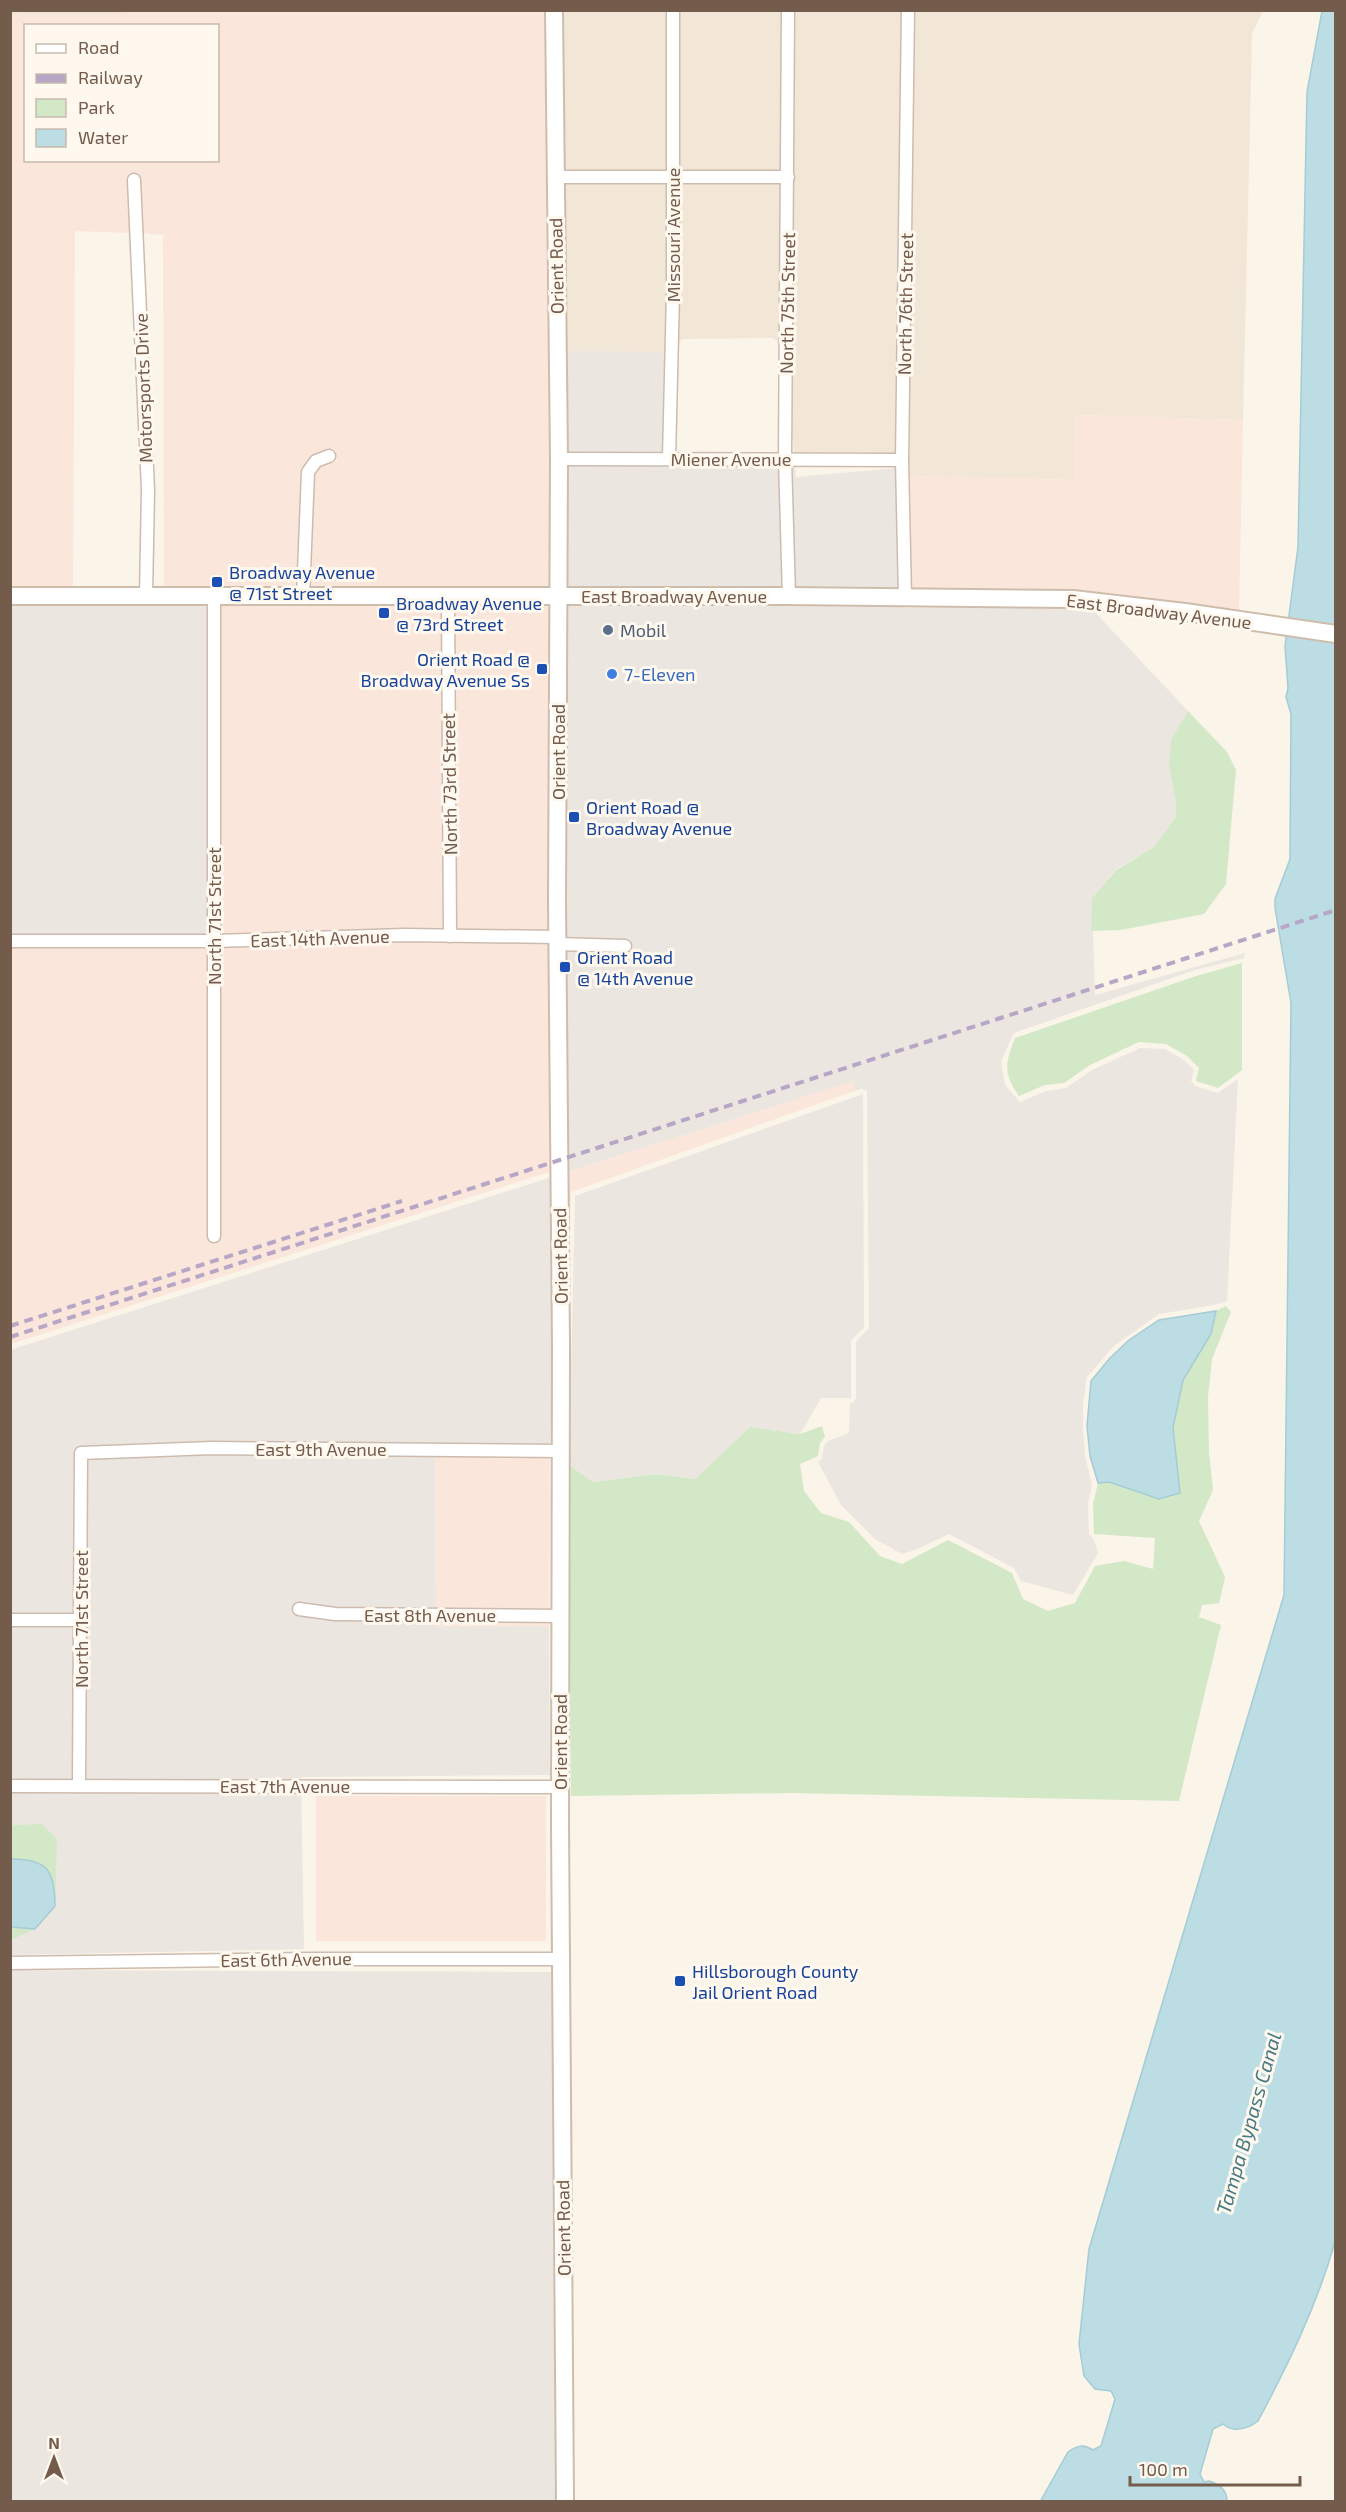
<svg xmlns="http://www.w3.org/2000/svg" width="1346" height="2512" font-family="'Exo 2',sans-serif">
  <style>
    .residential { fill: #f2e6d6 }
    .commercial { fill: #fbe6dc; fill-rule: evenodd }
    .industrial { fill: #ece6e1 }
    .green { fill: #d3e8c7 }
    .water { fill: #bddde4; stroke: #a4ccd5; stroke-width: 1.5 }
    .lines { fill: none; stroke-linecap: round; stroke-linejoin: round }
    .street-casing { stroke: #cdbcae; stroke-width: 15 }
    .secondary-casing { stroke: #cfbdac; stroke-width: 20 }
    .street { stroke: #fff; stroke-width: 12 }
    .secondary { stroke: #fff; stroke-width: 16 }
    .rail { stroke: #b7a6c5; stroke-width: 4; stroke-dasharray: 9 6; stroke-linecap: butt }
    .transit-dot { fill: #1a4fb4; stroke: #fef8ee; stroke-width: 2 }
    .service-dot { fill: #5c6f8a; stroke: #fef8ee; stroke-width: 2 }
    .shop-dot { fill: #3f7fe0; stroke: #fef8ee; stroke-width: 2 }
    .labels { text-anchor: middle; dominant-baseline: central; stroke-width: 6; stroke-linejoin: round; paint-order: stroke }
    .street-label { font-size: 18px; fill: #745c4d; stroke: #fef8ee }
    .transit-label { font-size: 18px; fill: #164399; stroke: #fef8ee; text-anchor: start }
    .service-label { font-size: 18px; fill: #4e5e75; stroke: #fef8ee; text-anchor: start }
    .shop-label { font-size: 18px; fill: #366cbe; stroke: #fef8ee; text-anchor: start }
    .water-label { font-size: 20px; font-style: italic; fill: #487a85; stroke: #fef8ee }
  </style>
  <rect width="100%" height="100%" fill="#fbf4e8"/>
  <!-- residential -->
  <g class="residential">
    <path d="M 10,11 L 123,11 L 123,14 L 11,15 Z"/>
    <path d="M 560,11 L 667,11 L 668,171 L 560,171 Z"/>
    <path d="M 679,11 L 782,11 L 782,171 L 680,171 Z"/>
    <path d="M 794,11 L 902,11 L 897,453 L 794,452 L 791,420 Z"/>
    <path d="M 913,11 L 1263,11 L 1252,33 L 1243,420 L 1075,415 L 1074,480 L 908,476 Z"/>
    <path d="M 560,184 L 668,184 L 666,352 L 563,351 Z"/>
    <path d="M 680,184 L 782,184 L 780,349 L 777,341 L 773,338 L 684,339 L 680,341 L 678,348 Z"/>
  </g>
  <!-- commercial -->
  <g class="commercial">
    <path d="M 123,10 L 548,11 L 553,589 L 309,590 L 314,475 L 319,467 L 337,460 L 333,448 L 314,455 L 302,471 L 297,590 L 164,590 L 163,235 L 142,233 L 139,173 L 128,174 L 131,233 L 75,231 L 73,590 L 11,589 L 10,15 L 122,14 ZM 26,26 L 218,26 L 218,160 L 26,160 Z"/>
    <path d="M 1075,415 L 1243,420 L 1239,613 L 910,591 L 908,476 L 1073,480 Z"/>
    <path d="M 442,602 L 444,930 L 219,934 L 220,604 Z"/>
    <path d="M 454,602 L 553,602 L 551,931 L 456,930 Z"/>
    <path d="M 404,942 L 551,944 L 552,1171 L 11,1344 L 10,948 L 208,947 L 209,1242 L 220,1242 L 219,947 Z"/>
    <path d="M 854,1081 L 854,1091 L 571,1192 L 567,1338 L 564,1173 Z"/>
    <path d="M 435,1455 L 550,1455 L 549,1626 L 436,1627 Z"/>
    <rect x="316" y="1796" width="230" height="145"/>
  </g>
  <!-- industrial -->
  <g class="industrial">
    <path d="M 563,351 L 666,352 L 663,453 L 564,453 Z"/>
    <path d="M 565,466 L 780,466 L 783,589 L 565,589 Z"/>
    <path d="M 791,466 L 795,466 L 796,477 L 897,468 L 899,591 L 794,589 Z"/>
    <path d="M 565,602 L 905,604 L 905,608 L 1043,605 L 1091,608 L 1188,711 L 1171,739 L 1169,767 L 1176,802 L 1176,817 L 1154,847 L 1116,869 L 1092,898 L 1095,995 L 1245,953 L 1244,958 L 1195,970 L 1014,1033 L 1001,1061 L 1005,1085 L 1020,1102 L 1046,1091 L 1066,1088 L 1092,1070 L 1140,1048 L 1165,1049 L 1184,1060 L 1194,1070 L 1191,1081 L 1195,1086 L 1218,1093 L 1238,1079 L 1227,1301 L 1214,1305 L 1159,1314 L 1114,1346 L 1087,1377 L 1083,1404 L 1083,1427 L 1085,1456 L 1092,1485 L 1088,1504 L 1089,1534 L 1094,1540 L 1098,1553 L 1073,1595 L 1021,1581 L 1014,1568 L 949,1534 L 918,1549 L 902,1554 L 875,1539 L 841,1505 L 818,1462 L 822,1459 L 824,1446 L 828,1441 L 849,1433 L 850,1403 L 854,1402 L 856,1398 L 856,1342 L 869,1328 L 867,1091 L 862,1089 L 854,1091 L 854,1081 L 564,1173 L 563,951 L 630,953 L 631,940 L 563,938 Z"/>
    <path d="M 10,603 L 208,604 L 208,934 L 11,935 Z"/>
    <path d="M 863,1094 L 864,1328 L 851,1340 L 851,1398 L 821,1398 L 800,1434 L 750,1427 L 695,1479 L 656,1474 L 593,1482 L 569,1465 L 575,1196 Z"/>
    <path d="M 558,1175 L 550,1455 L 435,1455 L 436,1627 L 549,1626 L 550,1775 L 301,1777 L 304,1949 L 11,1955 L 10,1350 Z"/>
    <path d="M 11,1970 L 552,1972 L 558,2501 L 11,2502 Z"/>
  </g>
  <!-- green -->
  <g class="green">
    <path d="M 1188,711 L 1227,752 L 1236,770 L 1226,884 L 1204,914 L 1121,930 L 1091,931 L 1092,898 L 1116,870 L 1154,847 L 1176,817 L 1176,802 L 1169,767 L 1171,739 Z"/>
    <path d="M 1242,963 L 1242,1070 L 1218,1088 L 1196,1081 L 1199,1068 L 1187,1056 L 1166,1044 L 1139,1042 L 1090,1065 L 1064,1083 L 1045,1085 L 1019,1096 C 1003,1074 1005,1063 1015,1038 L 1196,976 Z"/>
    <path d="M 1226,1306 L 1231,1312 L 1212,1359 L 1208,1397 L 1209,1452 L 1213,1490 L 1199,1521 L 1225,1577 L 1219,1603 L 1202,1605 L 1199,1617 L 1221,1625 L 1179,1801 L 791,1793 L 571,1796 L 569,1465 L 593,1482 L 656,1474 L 695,1479 L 750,1427 L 800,1434 L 822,1426 L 825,1437 L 820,1443 L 818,1456 L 800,1464 L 804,1491 L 821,1513 L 849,1522 L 880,1556 L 902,1564 L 948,1540 L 1012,1573 L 1023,1599 L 1048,1611 L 1075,1603 L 1095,1566 L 1124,1561 L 1153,1569 L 1155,1538 L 1094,1534 L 1093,1504 L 1098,1483 L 1109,1482 L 1159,1499 L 1180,1493 L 1173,1428 L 1183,1380 L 1211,1334 L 1216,1311 Z"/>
    <path d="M 42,1824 L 57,1839 L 55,1906 L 35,1929 L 11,1940 L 10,1825 Z"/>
  </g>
  <!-- water -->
  <g class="water">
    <path d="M 1322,11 L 1335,11 L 1335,2242 C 1317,2305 1289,2363 1258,2421 C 1248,2429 1233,2433 1223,2424 L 1213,2429 L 1200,2474 L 1204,2482 L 1209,2481 C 1219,2484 1227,2490 1227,2501 L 1040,2502 L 1068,2452 C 1078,2445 1083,2444 1093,2450 L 1101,2446 L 1115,2399 L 1111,2391 L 1095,2389 L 1084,2376 L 1079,2344 L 1089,2249 L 1284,1595 L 1291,1003 L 1275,908 L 1275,899 L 1290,859 L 1291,714 L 1286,697 L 1288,688 L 1285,646 L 1298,547 L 1307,92 Z"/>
    <path d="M 1216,1311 L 1211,1334 L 1183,1380 L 1173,1428 L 1180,1493 L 1159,1499 L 1109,1482 L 1098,1483 L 1090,1456 L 1087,1426 L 1091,1381 L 1110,1358 L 1129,1340 L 1159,1320 Z"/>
    <path d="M 11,1859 C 47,1859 55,1870 55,1906 L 35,1929 L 11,1927 Z"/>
  </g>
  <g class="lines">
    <defs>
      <g id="street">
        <path d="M 788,10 L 785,459 L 789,596"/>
        <path d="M 554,177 L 788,177"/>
        <path d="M 134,180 L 148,490 L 146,596"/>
        <path d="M 559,459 L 902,460"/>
        <path d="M 669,459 L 673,293 L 673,10"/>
        <path d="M 448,596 L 450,936"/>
        <path d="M 214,597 L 214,1236"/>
        <path d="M 303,597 L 308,472 L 316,461 L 329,456"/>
        <path d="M 905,598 L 902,460 L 908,10"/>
        <path d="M 10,941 L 214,941 L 404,935 L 557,937"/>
        <path d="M 557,944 L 625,946"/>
        <path d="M 299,1609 L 335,1614 L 561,1616"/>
        <path d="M 10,1620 L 82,1620"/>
        <path d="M 10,1786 L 560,1787"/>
        <path d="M 79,1786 L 81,1453 L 212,1448 L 561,1451"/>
        <path d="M 10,1963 L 312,1959 L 561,1959"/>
      </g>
      <g id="secondary">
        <path d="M 554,10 L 559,459 L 557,902 L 561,1345 L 560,1825 L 565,2502"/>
        <path d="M 10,596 L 789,596 L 1073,599 L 1185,612 L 1336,634"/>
      </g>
    </defs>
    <!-- street casing -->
    <use href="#street" class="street-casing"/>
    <!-- secondary casing -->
    <use href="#secondary" class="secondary-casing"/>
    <!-- street -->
    <use href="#street" class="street"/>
    <!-- secondary -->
    <use href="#secondary" class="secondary"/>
    <!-- rail -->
    <g class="rail">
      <path d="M 10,1326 L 402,1201"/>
      <path d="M 10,1337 L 1336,910"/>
    </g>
  </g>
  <!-- markers -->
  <g class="transit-dot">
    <rect x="211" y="576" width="12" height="12" rx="3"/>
    <rect x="378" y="607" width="12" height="12" rx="3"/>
    <rect x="536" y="663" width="12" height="12" rx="3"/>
    <rect x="568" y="811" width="12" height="12" rx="3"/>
    <rect x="559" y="961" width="12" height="12" rx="3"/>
    <rect x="674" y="1975" width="12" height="12" rx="3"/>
  </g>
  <circle class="service-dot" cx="608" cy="630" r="6"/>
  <circle class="shop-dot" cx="612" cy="674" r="6"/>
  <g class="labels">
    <!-- street labels -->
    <g class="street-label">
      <text transform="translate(673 235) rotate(-90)">Missouri Avenue</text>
      <text transform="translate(556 266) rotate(-91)">Orient Road</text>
      <text transform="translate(787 303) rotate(-89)">North 75th Street</text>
      <text transform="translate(905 304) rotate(-89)">North 76th Street</text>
      <text transform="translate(143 388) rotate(-92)">Motorsports Drive</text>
      <text x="731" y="459">Miener Avenue</text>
      <text x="674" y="596">East Broadway Avenue</text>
      <text transform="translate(1159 611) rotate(7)">East Broadway Avenue</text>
      <text transform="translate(558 752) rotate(-90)">Orient Road</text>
      <text transform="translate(449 784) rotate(-91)">North 73rd Street</text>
      <text transform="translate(214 916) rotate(-90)">North 71st Street</text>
      <text transform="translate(320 938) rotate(-2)">East 14th Avenue</text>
      <text transform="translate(560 1256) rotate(-91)">Orient Road</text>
      <text x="321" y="1449">East 9th Avenue</text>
      <text x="430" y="1615">East 8th Avenue</text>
      <text transform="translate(81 1619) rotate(-90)">North 71st Street</text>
      <text transform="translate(560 1742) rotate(-90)">Orient Road</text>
      <text x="285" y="1786">East 7th Avenue</text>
      <text transform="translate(286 1959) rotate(-1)">East 6th Avenue</text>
      <text transform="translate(563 2228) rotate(-91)">Orient Road</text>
    </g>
    <!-- transit labels -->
    <g class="transit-label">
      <text x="229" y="572">Broadway Avenue<tspan x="229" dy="21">@ 71st Street</tspan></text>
      <text x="396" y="603">Broadway Avenue<tspan x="396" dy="21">@ 73rd Street</tspan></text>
      <text x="530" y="659" text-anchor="end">Orient Road @<tspan x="530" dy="21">Broadway Avenue Ss</tspan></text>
      <text x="586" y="807">Orient Road @<tspan x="586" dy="21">Broadway Avenue</tspan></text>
      <text x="577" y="957">Orient Road<tspan x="577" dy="21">@ 14th Avenue</tspan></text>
      <text x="692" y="1971">Hillsborough County<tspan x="692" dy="21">Jail Orient Road</tspan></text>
    </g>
    <!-- service labels -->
    <g class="service-label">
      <text x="620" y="630">Mobil</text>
    </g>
    <!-- shop labels -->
    <g class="shop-label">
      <text x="624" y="674">7-Eleven</text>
    </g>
    <!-- water labels -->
    <g class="water-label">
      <text transform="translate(1248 2123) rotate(-74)">Tampa Bypass Canal</text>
    </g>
  </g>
  <!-- border -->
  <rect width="1346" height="2512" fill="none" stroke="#745c4d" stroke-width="24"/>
  <!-- legend -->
  <rect x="24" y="24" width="195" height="138" fill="#fef8ee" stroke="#c7baae" stroke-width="1.5"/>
  <rect x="36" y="44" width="30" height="9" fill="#ffffff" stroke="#c7baae" stroke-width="1.5"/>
  <text x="78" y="54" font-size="18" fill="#745c4d">Road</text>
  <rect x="36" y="74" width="30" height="9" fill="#b7a6c5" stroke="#c7baae" stroke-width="1.5"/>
  <text x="78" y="84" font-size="18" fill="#745c4d">Railway</text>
  <rect x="36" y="99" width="30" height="18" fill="#d3e8c7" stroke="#c7baae" stroke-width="1.5"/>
  <text x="78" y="114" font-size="18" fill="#745c4d">Park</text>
  <rect x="36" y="129" width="30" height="18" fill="#bddde4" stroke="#c7baae" stroke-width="1.5"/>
  <text x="78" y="144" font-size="18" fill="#745c4d">Water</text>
  <!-- north arrow -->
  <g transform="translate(54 2458)" stroke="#fef8ee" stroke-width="4.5" paint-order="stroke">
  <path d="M0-4.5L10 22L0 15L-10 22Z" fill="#745c4d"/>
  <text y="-9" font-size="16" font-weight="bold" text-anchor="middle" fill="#745c4d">N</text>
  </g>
  <!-- scale -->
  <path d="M1130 2476v9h170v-9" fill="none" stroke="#745c4d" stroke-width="3"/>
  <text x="1139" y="2476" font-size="18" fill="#745c4d" stroke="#fef8ee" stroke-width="4.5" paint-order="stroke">100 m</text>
</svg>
